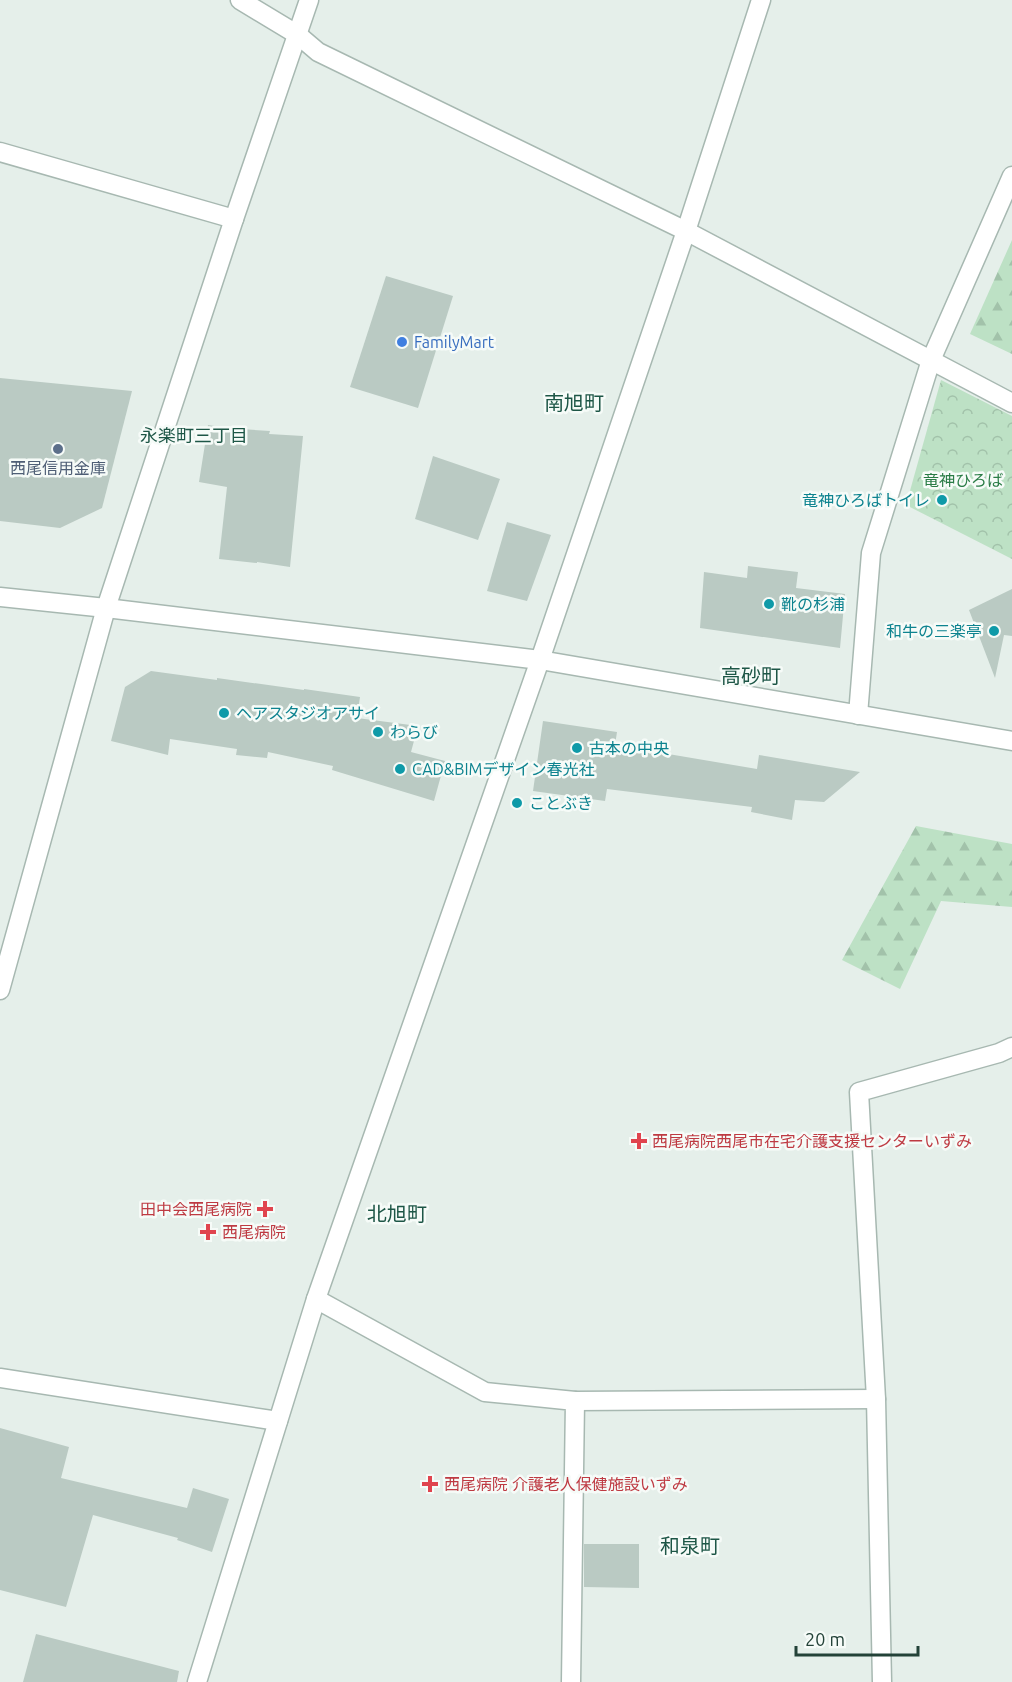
<svg xmlns="http://www.w3.org/2000/svg" width="1012" height="1682" font-family="Ubuntu,'Noto Sans JP',sans-serif">
  <style>
    .forest { fill: url(#forest-firs) }
    .park { fill: url(#park-crowns) }
    .building { fill: #bacac3 }
    .lines { fill: none; stroke-linecap: round; stroke-linejoin: round }
    .minor-casing { stroke: #a7b8b1; stroke-width: 21 }
    .tertiary-casing { stroke: #a7b8b1; stroke-width: 21 }
    .minor { stroke: #fff; stroke-width: 18 }
    .tertiary { stroke: #fff; stroke-width: 18 }
    .shop-dot { fill: #3f7fe0; stroke: #f6fbf8; stroke-width: 2 }
    .service-dot { fill: #5c6f8a; stroke: #f6fbf8; stroke-width: 2 }
    .culture-dot { fill: #0f9aa8; stroke: #f6fbf8; stroke-width: 2 }
    .health-dot { fill: #e0444e; stroke: #f6fbf8; stroke-width: 2 }
    .labels { text-anchor: middle; dominant-baseline: central; stroke-width: 5; stroke-linejoin: round; paint-order: stroke }
    .shop-label { font-size: 16px; fill: #366cbe; stroke: #f6fbf8; text-anchor: start }
    .service-label { font-size: 16px; fill: #4e5e75; stroke: #f6fbf8 }
    .park-label { font-size: 16px; fill: #2a7c46; stroke: #f6fbf8 }
    .culture-label { font-size: 16px; fill: #0d838f; stroke: #f6fbf8; text-anchor: start }
    .health-label { font-size: 16px; fill: #be3a42; stroke: #f6fbf8; text-anchor: start }
    .neighbourhood-label { font-size: 18px; fill: #1d5646; stroke: #f6fbf8 }
    .quarter-label { font-size: 20px; fill: #1d5646; stroke: #f6fbf8 }
  </style>
  <defs>
    <pattern id="forest-firs" width="22" height="20" patternUnits="userSpaceOnUse" patternTransform="scale(1.5)"><rect width="22" height="20" fill="#bde1c5"/><path d="M5 1l3.5 6h-7zM16 11l3.5 6h-7z" fill="#a2c2aa"/></pattern>
    <pattern id="park-crowns" width="20" height="18" patternUnits="userSpaceOnUse" patternTransform="scale(1.5)"><rect width="20" height="18" fill="#bde1c5"/><path d="M2 6a3 3 0 1 1 6 0M12 15a3 3 0 1 1 6 0" fill="none" stroke="#a2c2aa"/></pattern>
  </defs>
  <rect width="100%" height="100%" fill="#e5efea"/>
  <!-- forest -->
  <g class="forest">
    <path d="M 1012,240 L 1012,354 L 970,334 Z"/>
    <path d="M 916,826 L 1012,844 L 1012,907 L 941,901 L 900,989 L 842,960 Z"/>
  </g>
  <!-- park -->
  <path class="park" d="M 941,380 L 1012,416 L 1012,559 L 906,505 Z"/>
  <!-- building -->
  <g class="building">
    <path d="M 386,276 L 453,296 L 418,408 L 350,387 Z"/>
    <path d="M 0,378 L 132,391 L 102,508 L 60,528 L 0,521 Z"/>
    <path d="M 208,425 L 227,428 L 270,431 L 269,434 L 303,436 L 290,567 L 257,562 L 257,563 L 219,559 L 227,487 L 199,482 Z"/>
    <path d="M 433,456 L 500,479 L 478,540 L 415,519 Z"/>
    <path d="M 507,522 L 551,535 L 527,601 L 487,591 Z"/>
    <path d="M 748,566 L 798,572 L 796,588 L 845,594 L 840,648 L 700,628 L 704,572 L 747,578 Z"/>
    <path d="M 1012,589 L 1012,636 L 1004,635 L 995,678 L 969,610 Z"/>
    <path d="M 151,671 L 217,680 L 217,678 L 304,690 L 304,689 L 360,697 L 357,718 L 418,726 L 411,752 L 445,761 L 434,801 L 332,770 L 333,766 L 268,752 L 267,758 L 236,755 L 237,749 L 170,739 L 168,755 L 111,741 L 125,687 Z"/>
    <path d="M 543,721 L 617,732 L 615,745 L 757,769 L 759,755 L 860,772 L 824,802 L 795,800 L 792,820 L 751,812 L 752,807 L 607,789 L 605,801 L 533,791 Z"/>
    <path d="M 0,1428 L 69,1447 L 61,1478 L 187,1508 L 193,1488 L 229,1499 L 212,1552 L 177,1540 L 178,1538 L 93,1515 L 66,1607 L 0,1590 Z"/>
    <path d="M 584,1544 L 639,1544 L 639,1588 L 584,1587 Z"/>
    <path d="M 36,1634 L 179,1671 L 177,1682 L 23,1682 Z"/>
  </g>
  <g class="lines">
    <defs>
      <g id="minor">
        <path d="M 240,0 L 298,35 L 318,52 L 686,231 L 1012,403"/>
        <path d="M 0,152 L 234,219"/>
        <path d="M 106,608 L 234,219 L 309,0"/>
        <path d="M 858,715 L 871,553 L 931,360 L 1012,176"/>
        <path d="M 316,1299 L 485,1392 L 575,1401 L 571,1682"/>
        <path d="M 0,1378 L 278,1421"/>
        <path d="M 575,1401 L 876,1399"/>
        <path d="M 197,1682 L 316,1299 L 540,660 L 686,231 L 761,0"/>
        <path d="M 882,1682 L 876,1399 L 859,1092 L 999,1053 L 1012,1047"/>
      </g>
      <g id="tertiary">
        <path d="M 0,597 L 106,608 L 540,660 L 1012,741"/>
        <path d="M 0,990 L 106,608"/>
      </g>
    </defs>
    <!-- minor casing -->
    <use href="#minor" class="minor-casing"/>
    <!-- tertiary casing -->
    <use href="#tertiary" class="tertiary-casing"/>
    <!-- minor -->
    <use href="#minor" class="minor"/>
    <!-- tertiary -->
    <use href="#tertiary" class="tertiary"/>
  </g>
  <!-- markers -->
  <circle class="shop-dot" cx="402" cy="342" r="6"/>
  <circle class="service-dot" cx="58" cy="449" r="6"/>
  <g class="culture-dot">
    <circle cx="942" cy="500" r="6"/>
    <circle cx="769" cy="604" r="6"/>
    <circle cx="994" cy="631" r="6"/>
    <circle cx="224" cy="713" r="6"/>
    <circle cx="378" cy="732" r="6"/>
    <circle cx="577" cy="748" r="6"/>
    <circle cx="400" cy="769" r="6"/>
    <circle cx="517" cy="803" r="6"/>
  </g>
  <g class="health-dot">
    <path d="M636 1132h6v6h6v6h-6v6h-6v-6h-6v-6h6z"/>
    <path d="M262 1200h6v6h6v6h-6v6h-6v-6h-6v-6h6z"/>
    <path d="M205 1223h6v6h6v6h-6v6h-6v-6h-6v-6h6z"/>
    <path d="M427 1475h6v6h6v6h-6v6h-6v-6h-6v-6h6z"/>
  </g>
  <g class="labels">
    <!-- shop labels -->
    <g class="shop-label">
      <text x="414" y="342">FamilyMart</text>
    </g>
    <!-- service labels -->
    <g class="service-label">
      <text x="58" y="468">西尾信用金庫</text>
    </g>
    <!-- park labels -->
    <g class="park-label">
      <text x="963" y="480">竜神ひろば</text>
    </g>
    <!-- culture labels -->
    <g class="culture-label">
      <text x="930" y="500" text-anchor="end">竜神ひろばトイレ</text>
      <text x="781" y="604">靴の杉浦</text>
      <text x="982" y="631" text-anchor="end">和牛の三楽亭</text>
      <text x="236" y="713">ヘアスタジオアサイ</text>
      <text x="390" y="732">わらび</text>
      <text x="589" y="748">古本の中央</text>
      <text x="412" y="769">CAD&amp;BIMデザイン春光社</text>
      <text x="529" y="803">ことぶき</text>
    </g>
    <!-- health labels -->
    <g class="health-label">
      <text x="652" y="1141">西尾病院西尾市在宅介護支援センターいずみ</text>
      <text x="252" y="1209" text-anchor="end">田中会西尾病院</text>
      <text x="222" y="1232">西尾病院</text>
      <text x="444" y="1484">西尾病院 介護老人保健施設いずみ</text>
    </g>
    <!-- neighbourhood labels -->
    <g class="neighbourhood-label">
      <text x="194" y="435">永楽町三丁目</text>
    </g>
    <!-- quarter labels -->
    <g class="quarter-label">
      <text x="574" y="402">南旭町</text>
      <text x="751" y="675">高砂町</text>
      <text x="397" y="1213">北旭町</text>
      <text x="690" y="1545">和泉町</text>
    </g>
  </g>
  <!-- scale -->
  <path d="M796 1646v9h122v-9" fill="none" stroke="#234238" stroke-width="3"/>
  <text x="805" y="1646" font-size="18" fill="#234238" stroke="#f6fbf8" stroke-width="4.5" paint-order="stroke">20 m</text>
</svg>
